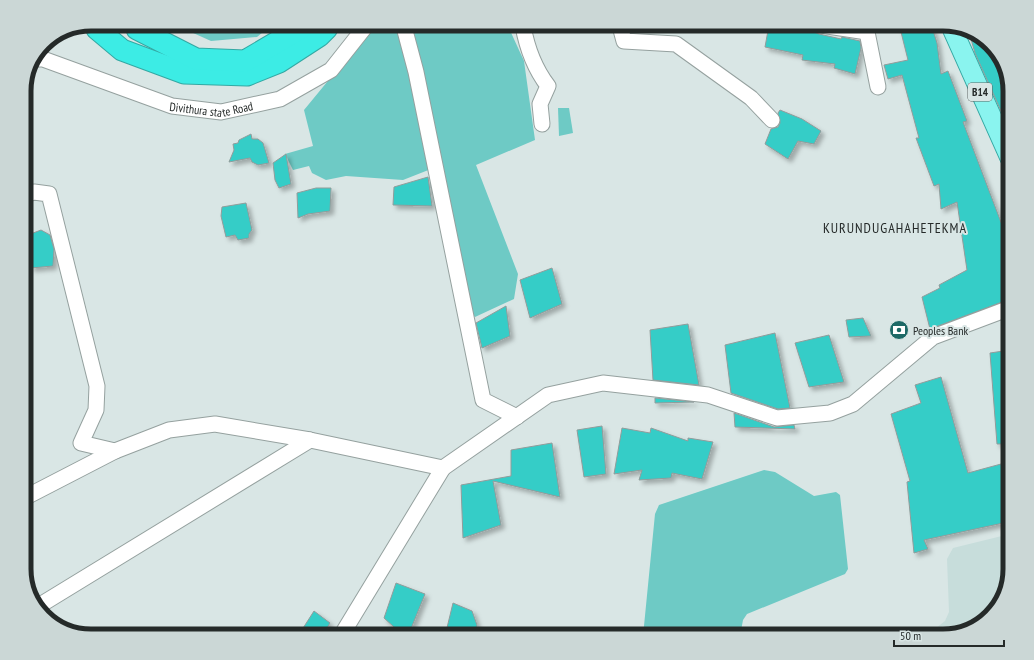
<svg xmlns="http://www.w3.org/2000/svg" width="1034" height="660" font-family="'PT Sans Narrow',sans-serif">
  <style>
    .built { fill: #c7dddb }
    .green { fill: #6ecac5 }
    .building { fill: #36cdc7; stroke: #919c9b; filter: url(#shadow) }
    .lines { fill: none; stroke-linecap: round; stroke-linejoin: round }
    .minor-casing { stroke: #95a19f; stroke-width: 17 }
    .major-casing { stroke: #34a8a3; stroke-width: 21 }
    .highway-casing { stroke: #34a8a3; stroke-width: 23 }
    .minor { stroke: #fff; stroke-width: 15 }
    .major { stroke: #8af4ef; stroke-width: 19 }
    .highway { stroke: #3cece5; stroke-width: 21 }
    .labels { text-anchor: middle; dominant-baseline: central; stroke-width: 4; stroke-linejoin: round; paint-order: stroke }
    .shield { fill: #d9e6e5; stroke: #5b6261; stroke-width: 1 }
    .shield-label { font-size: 11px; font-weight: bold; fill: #252a29 }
    .street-label { font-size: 12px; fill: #252a29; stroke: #d9e6e5 }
    .poi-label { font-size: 12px; fill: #252a29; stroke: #d9e6e5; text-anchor: start }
    .quarter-label { font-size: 14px; letter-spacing: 1px; fill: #252a29; stroke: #d9e6e5 }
    .rim { fill: none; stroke: #252a29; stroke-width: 5 }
  </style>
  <defs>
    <filter id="shadow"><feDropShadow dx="3.5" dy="3.5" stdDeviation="2" flood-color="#0004"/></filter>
  </defs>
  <rect width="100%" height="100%" fill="#d9e6e5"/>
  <!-- built -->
  <path class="built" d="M 1010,534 L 1010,569 L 999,606 L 976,627 L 943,636 L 926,636 L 945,621 L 949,612 L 947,559 L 953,548 Z"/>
  <!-- green -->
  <g class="green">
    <path d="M 508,26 L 524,61 L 535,140 L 476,165 L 518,274 L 514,299 L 475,317 L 471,313 L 412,27 Z"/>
    <path d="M 365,27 L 403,27 L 431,169 L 403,180 L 346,176 L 326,180 L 312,173 L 309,166 L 293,170 L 285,154 L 313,146 L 304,110 L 346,59 Z"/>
    <path d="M 182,28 L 268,28 L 257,37 L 211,41 Z"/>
    <path d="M 558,108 L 569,108 L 573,133 L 559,136 Z"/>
    <path d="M 764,470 L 775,472 L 814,496 L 836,492 L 840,495 L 848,569 L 845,574 L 747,614 L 743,620 L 740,636 L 643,636 L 655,514 L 659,505 Z"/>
  </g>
  <!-- building -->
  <g class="building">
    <path d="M 899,24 L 931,24 L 937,43 L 941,74 L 948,71 L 967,121 L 963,122 L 1010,246 L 1010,299 L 930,329 L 922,297 L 940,288 L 939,285 L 967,270 L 957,202 L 941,209 L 939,184 L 934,186 L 916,138 L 919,138 L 902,75 L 888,79 L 884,65 L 908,60 Z"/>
    <path d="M 769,25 L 797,25 L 819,34 L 841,39 L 842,37 L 860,41 L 861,48 L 855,74 L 834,68 L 835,64 L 802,60 L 803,55 L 765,47 Z"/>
    <path d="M 969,32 L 980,35 L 993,49 L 996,60 L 1001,58 L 1010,87 L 1010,131 L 975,53 Z"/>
    <path d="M 780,110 L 802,119 L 821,131 L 814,144 L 798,141 L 788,159 L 765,144 L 771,129 L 778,127 L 780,123 L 778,113 Z"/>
    <path d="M 251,134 L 252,139 L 258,139 L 263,143 L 269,163 L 258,165 L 252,162 L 250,158 L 229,162 L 234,150 L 233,144 L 238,143 L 239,140 Z"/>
    <path d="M 286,154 L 291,184 L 279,188 L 275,180 L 273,163 Z"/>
    <path d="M 428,177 L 432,206 L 393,205 L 394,187 Z"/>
    <path d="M 316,188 L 331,188 L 330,211 L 308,214 L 298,218 L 297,193 Z"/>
    <path d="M 246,203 L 252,230 L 249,234 L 249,238 L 238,240 L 235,235 L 226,237 L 221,216 L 222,207 Z"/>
    <path d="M 41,230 L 50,235 L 54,249 L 53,266 L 31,268 L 28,235 Z"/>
    <path d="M 552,268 L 562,304 L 530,318 L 520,280 Z"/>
    <path d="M 506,306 L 510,336 L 482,348 L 476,323 Z"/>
    <path d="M 863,318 L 871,336 L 849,337 L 846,320 Z"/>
    <path d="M 688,324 L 699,385 L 653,380 L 650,330 Z"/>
    <path d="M 775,333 L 790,408 L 778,409 L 731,393 L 725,345 Z"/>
    <path d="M 829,335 L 844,382 L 809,387 L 795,343 Z"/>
    <path d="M 1010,350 L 1010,444 L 997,444 L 990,353 Z"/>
    <path d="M 941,377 L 968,473 L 1001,464 L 1008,522 L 924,540 L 928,549 L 914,553 L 907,482 L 910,481 L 891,414 L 921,403 L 915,385 Z"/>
    <path d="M 655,398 L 694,402 L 655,403 Z"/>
    <path d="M 734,413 L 774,427 L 794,425 L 795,429 L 735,427 Z"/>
    <path d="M 602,426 L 606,474 L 584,477 L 577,430 Z"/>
    <path d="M 622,428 L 650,433 L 651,428 L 688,441 L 688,438 L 713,442 L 702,479 L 672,473 L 671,478 L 639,480 L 642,470 L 614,474 Z"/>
    <path d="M 552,443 L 560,497 L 493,481 L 501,525 L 463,538 L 461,485 L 511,476 L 511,450 Z"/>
    <path d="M 396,583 L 425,594 L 408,636 L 404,636 L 384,618 Z"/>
    <path d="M 453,603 L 472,611 L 477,625 L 476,636 L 445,636 Z"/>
    <path d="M 314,611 L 330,623 L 322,636 L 298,636 Z"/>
  </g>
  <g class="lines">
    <defs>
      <g id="minor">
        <path d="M 821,25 L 867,32 L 878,87"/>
        <path d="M 523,26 C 527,48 535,69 548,86 L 540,104 L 542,124"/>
        <path d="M 620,26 L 624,41 L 676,44 L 751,98 L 772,120"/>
        <path d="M 404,27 L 416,72 L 483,400 L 517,417"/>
        <path id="s1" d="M 37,59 L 43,59 L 172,106 L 221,112 L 280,99 L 331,70 L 365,27"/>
        <path d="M 24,195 L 34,192 L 49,194 L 97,386 L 96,410 L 81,443 L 115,451"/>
        <path d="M 24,498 L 115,451 L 169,430 L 215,424 L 310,440 L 443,468 L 548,395 L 603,383 L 708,395 L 777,418 L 830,413 L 853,404 L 933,337 L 1010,308"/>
        <path d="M 37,607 L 310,440"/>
        <path d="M 341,636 L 443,468"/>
      </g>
      <path id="major" d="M 951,26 L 1010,158"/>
      <g id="highway">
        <path d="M 97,29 L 122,50 L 184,73 L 247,75 L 279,62 L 319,36 L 327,28"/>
        <path d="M 137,29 L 196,59 L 245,61 L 301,28"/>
      </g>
    </defs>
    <!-- minor casing -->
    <use href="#minor" class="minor-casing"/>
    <!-- major casing -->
    <use href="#major" class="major-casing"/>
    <!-- highway casing -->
    <use href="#highway" class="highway-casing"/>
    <!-- minor -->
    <use href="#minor" class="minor"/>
    <!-- major -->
    <use href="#major" class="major"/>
    <!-- highway -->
    <use href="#highway" class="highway"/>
  </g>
  <!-- icons -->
  <defs>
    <symbol id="bank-disc" viewBox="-11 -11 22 22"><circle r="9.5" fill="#1d6966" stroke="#d9e6e5"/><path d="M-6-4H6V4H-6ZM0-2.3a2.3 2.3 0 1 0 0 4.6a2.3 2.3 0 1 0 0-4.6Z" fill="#fff"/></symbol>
  </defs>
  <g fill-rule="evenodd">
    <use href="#bank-disc" x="888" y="319" width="22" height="22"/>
  </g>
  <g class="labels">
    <!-- shield labels -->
    <rect class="shield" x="968" y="83" width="24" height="18" rx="3"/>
    <g class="shield-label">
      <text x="980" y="92">B14</text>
    </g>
    <!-- street labels -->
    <g class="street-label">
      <text stroke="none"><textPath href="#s1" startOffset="183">Divithura state Road</textPath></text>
    </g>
    <!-- poi labels -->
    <g class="poi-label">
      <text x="913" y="330">Peoples Bank</text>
    </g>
    <!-- quarter labels -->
    <g class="quarter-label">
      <text x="895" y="228">KURUNDUGAHAHETEKMA</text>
    </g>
  </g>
  <!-- crop -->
  <path d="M0 0H1034V660H0ZM91 31H943A60 60 0 0 1 1003 91V569A60 60 0 0 1 943 629H91A60 60 0 0 1 31 569V91A60 60 0 0 1 91 31Z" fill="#cbd7d6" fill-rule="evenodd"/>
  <path class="rim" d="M91 31H943A60 60 0 0 1 1003 91V569A60 60 0 0 1 943 629H91A60 60 0 0 1 31 569V91A60 60 0 0 1 91 31Z"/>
  <!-- scale -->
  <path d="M894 640v6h110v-6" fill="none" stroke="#252a29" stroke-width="2"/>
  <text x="900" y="640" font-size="12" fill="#252a29" stroke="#d9e6e5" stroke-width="3" paint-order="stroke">50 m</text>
</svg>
